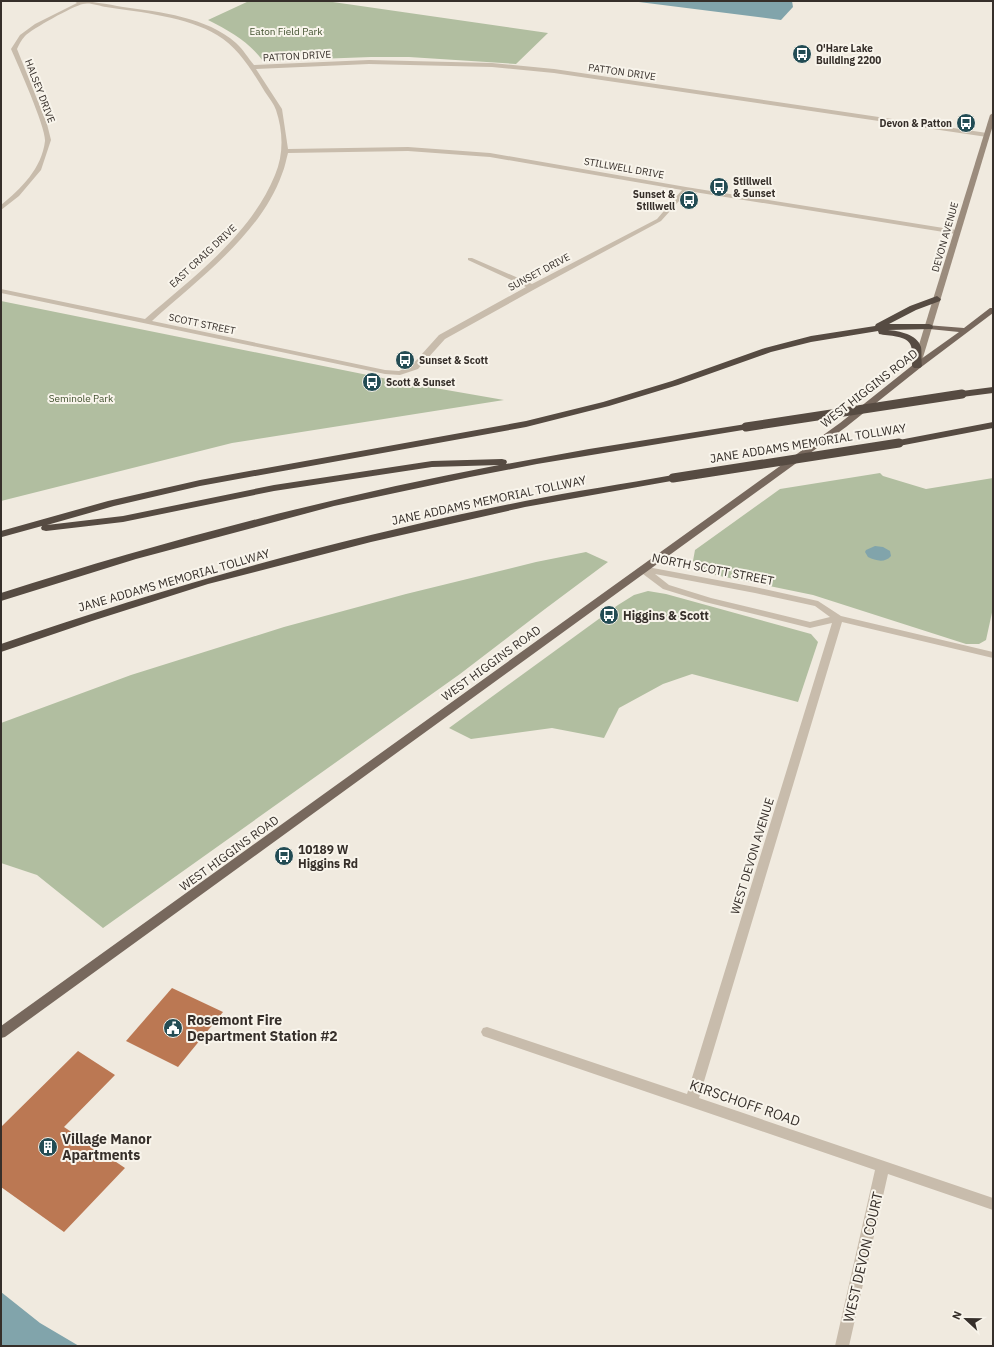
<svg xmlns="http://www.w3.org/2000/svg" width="994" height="1347" font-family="'IBM Plex Sans',sans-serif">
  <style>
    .green { fill: #b1bea0 }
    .water { fill: #81a4ab }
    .building { fill: #bb7853 }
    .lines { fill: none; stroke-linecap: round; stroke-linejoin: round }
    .minor { fill: #c8bcac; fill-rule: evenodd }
    .secondary { fill: #9b8c7d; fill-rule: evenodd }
    .primary { fill: #77685d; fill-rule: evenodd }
    .motorway { fill: #564b42; fill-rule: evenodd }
    .motorway-bridge { stroke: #564b42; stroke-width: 9 }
    .labels { text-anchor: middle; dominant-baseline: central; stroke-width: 4; stroke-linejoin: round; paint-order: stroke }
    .far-park-label { font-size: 10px; fill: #425230; stroke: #f8f4eb }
    .far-poi-label { font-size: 10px; font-weight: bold; fill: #362f2a; stroke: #f8f4eb; text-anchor: start }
    .far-street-label { font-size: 10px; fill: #362f2a; stroke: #f8f4eb }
    .street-label { font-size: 12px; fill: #362f2a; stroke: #f8f4eb }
    .poi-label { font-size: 12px; font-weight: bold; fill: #362f2a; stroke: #f8f4eb; text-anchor: start }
    .near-poi-label { font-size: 14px; font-weight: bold; fill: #362f2a; stroke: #f8f4eb; text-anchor: start }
    .near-street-label { font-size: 14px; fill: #362f2a; stroke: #f8f4eb }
  </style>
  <rect width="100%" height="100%" fill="#f0eadf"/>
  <!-- green -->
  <g class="green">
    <path d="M 249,1 L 326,1 L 548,33 L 516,64 L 409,57 L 371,57 L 263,61 C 249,42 230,31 208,20 Z"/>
    <path d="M 1,301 L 412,384 L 504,400 L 232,443 L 1,501 Z"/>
    <path d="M 880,473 L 883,476 L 926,489 L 993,478 L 993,608 L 986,640 L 979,644 L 966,644 L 813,595 L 710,574 L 700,569 L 693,561 L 695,550 L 780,489 Z"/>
    <path d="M 586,552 L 608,562 L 545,609 L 460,674 L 103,928 L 37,875 L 1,863 L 1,723 L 131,675 L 284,627 L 406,594 L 536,562 Z"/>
    <path d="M 648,591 L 666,594 L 811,634 L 818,642 L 798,702 L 692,674 L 663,684 L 619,708 L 604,738 L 552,728 L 471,739 L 449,728 L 618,605 L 634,595 Z"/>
  </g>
  <!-- water -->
  <g class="water">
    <path d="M 631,1 L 792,1 L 793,7 L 781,20 Z"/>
    <path d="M 875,546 L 883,547 L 890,551 L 891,556 C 885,563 876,561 868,557 L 865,552 L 866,550 Z"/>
    <path d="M 1,1292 L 40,1323 L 79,1346 L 1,1346 Z"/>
  </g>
  <!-- building -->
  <g class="building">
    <path d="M 172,988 L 223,1012 L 178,1067 L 126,1041 Z"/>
    <path d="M 78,1051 L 115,1075 L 64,1127 L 125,1168 L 64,1232 L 1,1187 L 1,1127 Z"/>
  </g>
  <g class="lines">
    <!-- minor -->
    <g class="minor">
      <path d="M 74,1 C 91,1 107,4 123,7 C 160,12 207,17 236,43 C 243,49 248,58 254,65 L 369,60 L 492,63 L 554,69 L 987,133 L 990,135 L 987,137 L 554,73 L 492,67 L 369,64 L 256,69 L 282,109 L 288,149 L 408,147 L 490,153 L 686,187 L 956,230 L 959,232 L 956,234 L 688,191 L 661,221 L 535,289 L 445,339 L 418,369 L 400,375 L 385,374 L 1,293 L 1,289 L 145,319 C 193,277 250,236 275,175 C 284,154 283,131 276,110 C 274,104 269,98 265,92 C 252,71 239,48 217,35 C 188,17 140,12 106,7 C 100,6 89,2 83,4 C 73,6 32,29 25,36 C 21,40 19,45 17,49 L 47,124 L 51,140 L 41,170 L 19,196 L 1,210 L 1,205 C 21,189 42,168 45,141 C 46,128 18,65 11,49 L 20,35 L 35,24 L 77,3 ZM 408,151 L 490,157 L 682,190 L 657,219 L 532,284 L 472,258 L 468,258 L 468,260 L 526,287 L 439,335 L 412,365 L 399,371 L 385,370 L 152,321 C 198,279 261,234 282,174 C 285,167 286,160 288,153 Z"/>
      <path d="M 642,566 L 755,587 L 818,601 L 841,616 L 993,652 L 993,658 L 842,622 L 699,1098 L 993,1198 L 993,1210 L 888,1174 L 849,1346 L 835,1346 L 875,1170 L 483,1036 L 481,1032 L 483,1028 L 487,1027 L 687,1094 L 832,623 L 810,628 L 705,602 L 663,589 L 639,571 L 637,569 ZM 655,574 L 755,593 L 815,606 L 830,617 L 810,622 L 711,598 L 669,585 Z"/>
    </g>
    <!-- secondary -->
    <path class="secondary" d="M 993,113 L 993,125 L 921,364 L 917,366 L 914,366 L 913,364 L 990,115 Z"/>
    <!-- primary -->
    <path class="primary" d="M 990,308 L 993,308 L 993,313 L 920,368 L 846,427 L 5,1037 L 1,1038 L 1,1026 L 840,423 L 914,364 L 959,332 L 929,329 L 926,329 L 926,325 L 964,328 Z"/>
    <!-- motorway -->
    <g class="motorway">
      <path d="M 937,296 L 941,299 L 940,301 L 916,310 L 889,324 L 929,324 L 932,325 L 933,327 L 932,329 L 888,330 C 899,331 917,334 921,347 C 922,352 921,360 922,366 L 920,368 L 914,368 L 912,366 C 912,360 913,352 911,346 C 908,335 888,336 879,334 L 878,331 L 811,342 L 771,352 L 678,385 L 609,406 L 526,427 L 200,486 L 114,506 L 47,525 L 123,516 L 274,485 L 432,461 L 502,459 L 506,460 L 507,462 L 506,464 L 589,449 L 746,424 L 749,425 L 751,427 L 749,429 L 537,464 L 470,477 L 334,506 L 136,559 L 1,601 L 1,593 C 164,541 330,497 499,465 L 432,467 L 274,491 L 123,522 L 46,531 L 42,530 L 41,528 L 42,526 L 2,537 L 1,531 L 108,501 L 200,480 L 526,421 L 603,402 L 672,381 L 765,348 L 811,336 L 875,326 L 876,324 L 910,306 Z"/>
      <path d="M 993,387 L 993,393 L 962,397 L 957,394 L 962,391 Z"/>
      <path d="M 993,422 L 993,428 L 899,446 L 894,443 L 899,440 Z"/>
      <path d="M 673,475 L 678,478 L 677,480 L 525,507 L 371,542 L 208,584 L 92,621 L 1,652 L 1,644 C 172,585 348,536 525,501 C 574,491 624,484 673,475 Z"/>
    </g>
    <!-- motorway-bridge -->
    <g class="motorway-bridge">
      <path d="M 746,427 L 962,394"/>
      <path d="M 673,478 L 899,443"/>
    </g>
  </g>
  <!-- icons -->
  <defs>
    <symbol id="bus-disc" viewBox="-11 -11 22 22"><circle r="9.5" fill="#234c54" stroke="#f8f4eb"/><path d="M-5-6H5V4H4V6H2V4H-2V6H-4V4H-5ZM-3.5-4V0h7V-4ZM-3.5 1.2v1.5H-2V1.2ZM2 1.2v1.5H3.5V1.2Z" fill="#fff"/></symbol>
    <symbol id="civic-disc" viewBox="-11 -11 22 22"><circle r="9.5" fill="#234c54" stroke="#f8f4eb"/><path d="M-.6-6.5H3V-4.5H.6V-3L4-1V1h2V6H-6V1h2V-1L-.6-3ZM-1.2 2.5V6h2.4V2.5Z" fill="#fff"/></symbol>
    <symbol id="building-disc" viewBox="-11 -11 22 22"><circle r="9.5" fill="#234c54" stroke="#f8f4eb"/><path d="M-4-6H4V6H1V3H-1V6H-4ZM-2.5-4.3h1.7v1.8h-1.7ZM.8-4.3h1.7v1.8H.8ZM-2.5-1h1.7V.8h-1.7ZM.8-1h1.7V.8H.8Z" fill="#fff"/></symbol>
  </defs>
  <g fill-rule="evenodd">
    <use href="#bus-disc" x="791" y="43" width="22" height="22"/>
    <use href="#bus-disc" x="955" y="112" width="22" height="22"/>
    <use href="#bus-disc" x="708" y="176" width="22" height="22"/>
    <use href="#bus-disc" x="678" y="189" width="22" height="22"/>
    <use href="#bus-disc" x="394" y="349" width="22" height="22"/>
    <use href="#bus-disc" x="361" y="371" width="22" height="22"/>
    <use href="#bus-disc" x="598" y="604" width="22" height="22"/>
    <use href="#bus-disc" x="273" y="845" width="22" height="22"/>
    <use href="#civic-disc" x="162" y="1017" width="22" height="22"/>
    <use href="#building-disc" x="37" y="1136" width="22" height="22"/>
  </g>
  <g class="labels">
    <!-- far-park labels -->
    <g class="far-park-label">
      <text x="286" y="31">Eaton Field Park</text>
      <text x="81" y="398">Seminole Park</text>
    </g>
    <!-- far-poi labels -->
    <g class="far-poi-label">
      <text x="816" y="48">O'Hare Lake<tspan x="816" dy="12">Building 2200</tspan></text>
      <text x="952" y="123" text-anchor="end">Devon &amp; Patton</text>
      <text x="733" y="181">Stillwell<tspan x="733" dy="12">&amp; Sunset</tspan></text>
      <text x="675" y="194" text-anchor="end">Sunset &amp;<tspan x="675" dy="12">Stillwell</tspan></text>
      <text x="419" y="360">Sunset &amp; Scott</text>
      <text x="386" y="382">Scott &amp; Sunset</text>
    </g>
    <!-- far-street labels -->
    <g class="far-street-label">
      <text transform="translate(297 56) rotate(-3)">PATTON DRIVE</text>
      <text transform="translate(622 72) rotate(8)">PATTON DRIVE</text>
      <text transform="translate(40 91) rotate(69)">HALSEY DRIVE</text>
      <text transform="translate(624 168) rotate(10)">STILLWELL DRIVE</text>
      <text transform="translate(945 237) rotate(-74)">DEVON AVENUE</text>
      <text transform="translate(203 256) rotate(-43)">EAST CRAIG DRIVE</text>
      <text transform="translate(539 272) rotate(-28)">SUNSET DRIVE</text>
      <text transform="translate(202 324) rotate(12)">SCOTT STREET</text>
    </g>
    <!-- street labels -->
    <g class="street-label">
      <text transform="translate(869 388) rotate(-38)">WEST HIGGINS ROAD</text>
      <text transform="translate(808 443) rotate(-9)">JANE ADDAMS MEMORIAL TOLLWAY</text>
      <text transform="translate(489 500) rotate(-12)">JANE ADDAMS MEMORIAL TOLLWAY</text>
      <text transform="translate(713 569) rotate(11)">NORTH SCOTT STREET</text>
      <text transform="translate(174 580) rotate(-16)">JANE ADDAMS MEMORIAL TOLLWAY</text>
      <text transform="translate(491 663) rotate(-36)">WEST HIGGINS ROAD</text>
      <text transform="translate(229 853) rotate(-36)">WEST HIGGINS ROAD</text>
      <text transform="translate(752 856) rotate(-73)">WEST DEVON AVENUE</text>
    </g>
    <!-- poi labels -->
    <g class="poi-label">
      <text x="623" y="615">Higgins &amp; Scott</text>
      <text x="298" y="849">10189 W<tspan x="298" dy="14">Higgins Rd</tspan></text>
    </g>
    <!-- near-poi labels -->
    <g class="near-poi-label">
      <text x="187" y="1020">Rosemont Fire<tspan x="187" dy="16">Department Station #2</tspan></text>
      <text x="62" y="1139">Village Manor<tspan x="62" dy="16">Apartments</tspan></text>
    </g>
    <!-- near-street labels -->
    <g class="near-street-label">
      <text transform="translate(745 1103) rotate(19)">KIRSCHOFF ROAD</text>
      <text transform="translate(863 1257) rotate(-77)">WEST DEVON COURT</text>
    </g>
  </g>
  <!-- border -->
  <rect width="994" height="1347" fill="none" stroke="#362f2a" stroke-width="4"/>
  <!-- north arrow -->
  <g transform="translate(966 1319) rotate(292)" stroke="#f8f4eb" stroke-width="3" paint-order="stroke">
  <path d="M0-3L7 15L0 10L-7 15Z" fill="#362f2a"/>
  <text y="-6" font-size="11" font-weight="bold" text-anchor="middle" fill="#362f2a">N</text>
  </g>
</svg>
